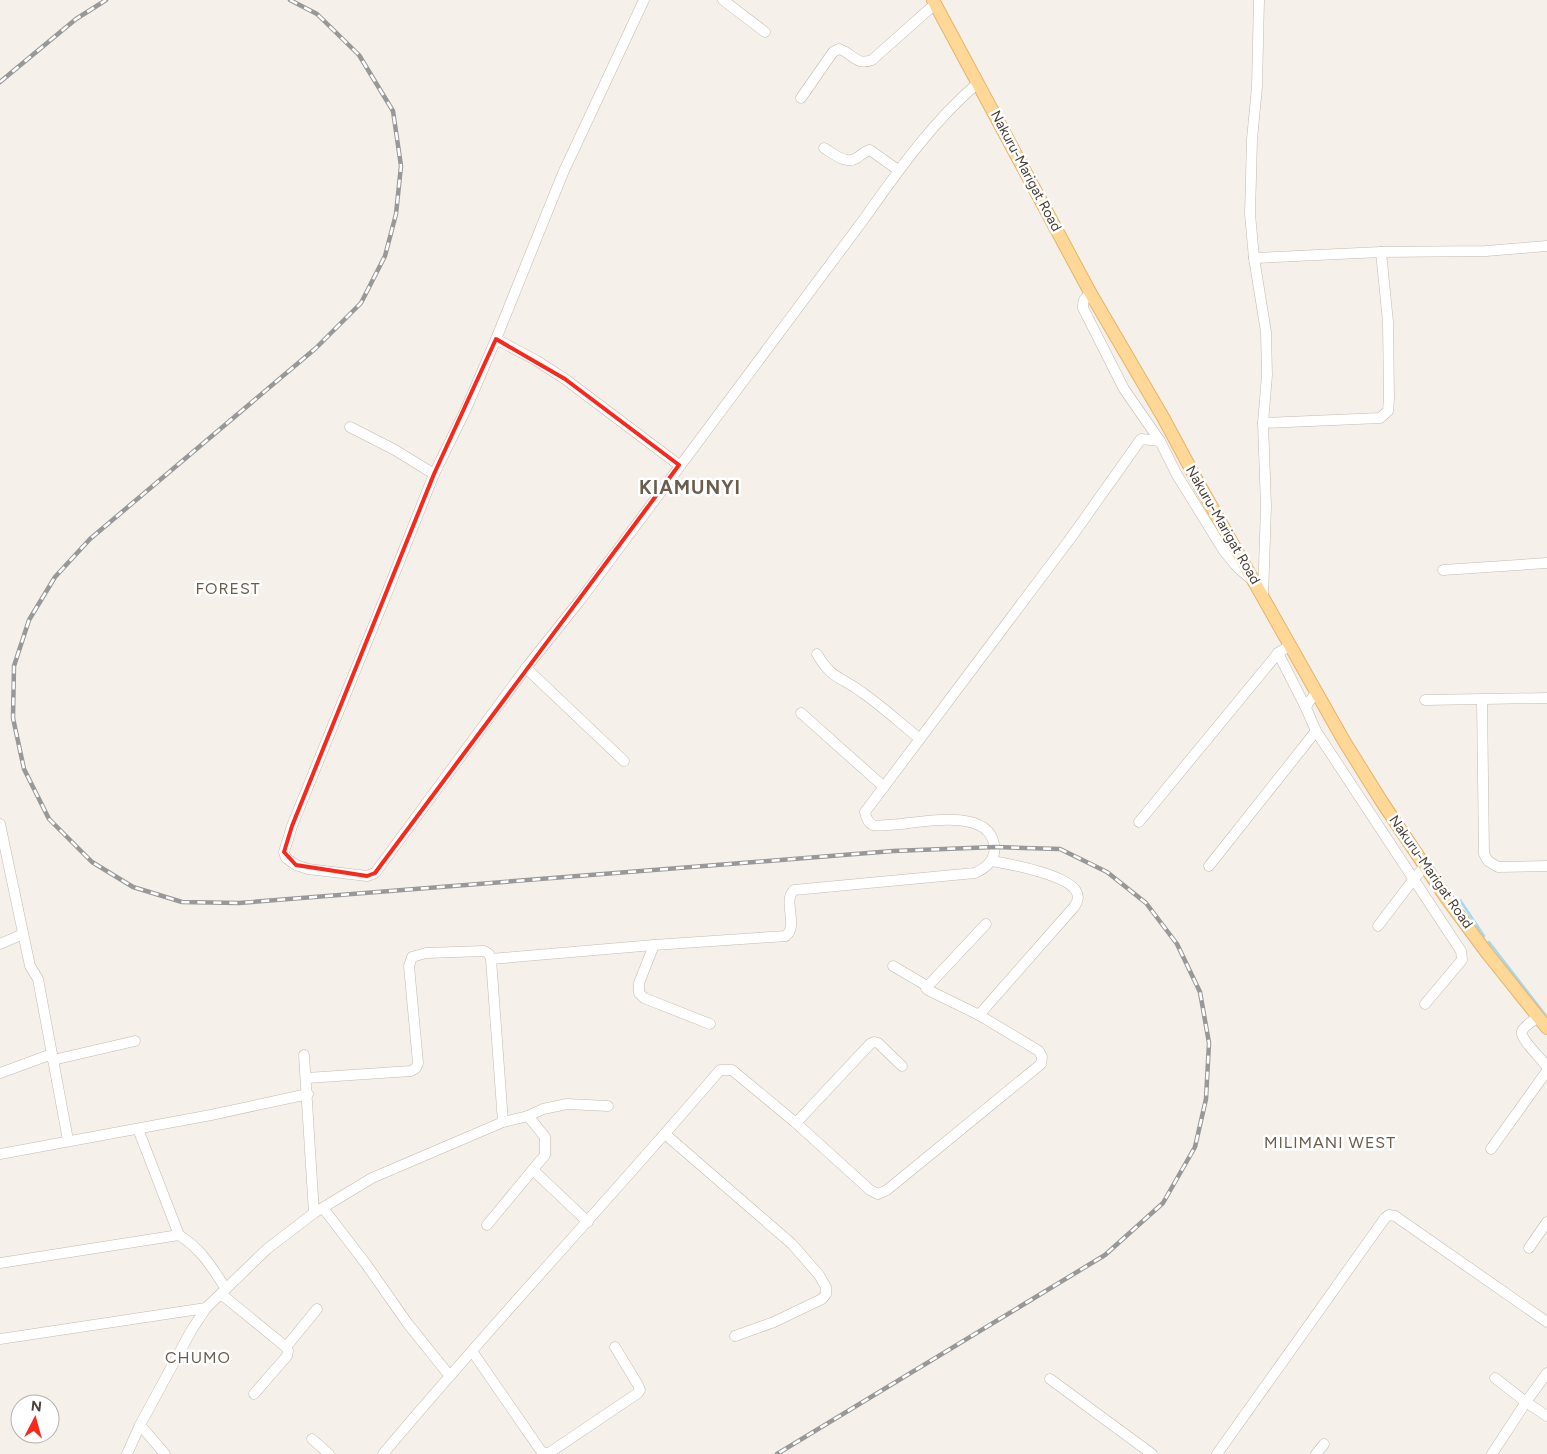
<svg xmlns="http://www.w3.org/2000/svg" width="1547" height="1454" font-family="Figtree,sans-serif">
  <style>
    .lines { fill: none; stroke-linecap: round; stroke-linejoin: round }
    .stream { stroke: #a6d9f1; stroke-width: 2.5 }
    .minor-casing { stroke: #c3baaf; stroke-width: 11 }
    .major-casing { stroke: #e5b467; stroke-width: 14 }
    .minor { stroke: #fff; stroke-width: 10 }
    .major { stroke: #ffd898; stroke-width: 12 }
    .rail-casing { stroke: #989898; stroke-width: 4.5 }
    .rail { stroke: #fff; stroke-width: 2.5; stroke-dasharray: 8; stroke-linecap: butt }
    .marked { fill: none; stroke: #fb271a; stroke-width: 4; stroke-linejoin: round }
    .labels { text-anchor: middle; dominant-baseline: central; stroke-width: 5; stroke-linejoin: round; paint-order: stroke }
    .street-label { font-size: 14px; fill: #494037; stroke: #fff }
    .quarter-label { font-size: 16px; letter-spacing: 1px; fill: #6c5d4e; stroke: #fff }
    .district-label { font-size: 19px; font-weight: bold; letter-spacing: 1px; fill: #6c5d4e; stroke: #fff }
  </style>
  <rect width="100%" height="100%" fill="#f5f0e9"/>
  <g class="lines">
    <!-- stream -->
    <g class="stream">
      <path d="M 1460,900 L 1484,936"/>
      <path d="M 1489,942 L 1547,1017"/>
    </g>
    <defs>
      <g id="minor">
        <path d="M 644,0 L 563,173 L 496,339 L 466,409 L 434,474 L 386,595 L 292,826 L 284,852 L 286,858 L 296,865 L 308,869 L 367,876 L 375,873 L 526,668 L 581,599 L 864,219 C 898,171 933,121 978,83"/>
        <path d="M 723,0 L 765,32"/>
        <path d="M 1259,0 L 1257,87 L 1252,139 L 1250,214 L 1254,258 L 1266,332 L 1267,375 L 1263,423 L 1266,506 L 1263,596"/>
        <path d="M 801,98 L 833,52 L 839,49 C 853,53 855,66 872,60 L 935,4"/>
        <path d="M 824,148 C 834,154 846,165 857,158 C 861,155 865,151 870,150 L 898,170"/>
        <path d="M 1254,258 L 1381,252 L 1486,251 L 1547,246"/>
        <path d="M 1091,294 C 1084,298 1083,300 1083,308 L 1124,389 L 1160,441 L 1177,475 L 1224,551 L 1238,568 L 1251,579"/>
        <path d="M 496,339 L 537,361 L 565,379 L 679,465"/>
        <path d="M 1263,423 L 1380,418 L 1388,411 L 1389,398 L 1388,322 L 1381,252"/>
        <path d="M 350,427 L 395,450 L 434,474"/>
        <path d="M 1443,570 L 1547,563"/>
        <path d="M 1278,653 L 1306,708"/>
        <path d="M 817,654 C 833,681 841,676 863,693 C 883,707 901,724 920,739"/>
        <path d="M 526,668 L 624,761"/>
        <path d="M 1316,693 L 1308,703 L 1306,708 L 1316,731 L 1461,951 L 1462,960 L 1425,1004"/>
        <path d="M 1425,700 L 1547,698"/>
        <path d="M 1482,700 L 1484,854 L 1488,861 L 1498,867 L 1547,866"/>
        <path d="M 801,713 L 884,787"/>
        <path d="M 1139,822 L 1278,653 L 1289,646"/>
        <path d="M 0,824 L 30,966 L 38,979 L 68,1140"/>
        <path d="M 1209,866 L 1316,731"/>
        <path d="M 1378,926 L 1413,880 L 1425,866"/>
        <path d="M 0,944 L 23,934"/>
        <path d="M 654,945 L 639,983 L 639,993 L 644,998 L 710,1024"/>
        <path d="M 893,966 L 927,986"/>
        <path d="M 979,1015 L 1074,907 C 1077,903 1079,898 1077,893 C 1071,875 1009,864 992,861"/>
        <path d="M 1538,1017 C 1533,1021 1524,1026 1522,1031 C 1518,1037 1543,1060 1547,1067"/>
        <path d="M 304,1055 L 314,1213"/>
        <path d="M 53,1060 L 135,1041"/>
        <path d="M 0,1073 L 52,1054"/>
        <path d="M 307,1078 L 411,1071 L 416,1068 L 418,1063 L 409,966 L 412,957 L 426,953 L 484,951 L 489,954 L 491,959"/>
        <path d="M 503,1122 L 491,959 L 654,945 L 786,936 C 799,925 782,901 794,890 L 975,873 C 986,868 997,859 994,844 C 988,809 926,821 901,824 C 893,824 881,827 873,825 C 868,823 866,817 865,812 L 1070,539 L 1141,439 L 1160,441"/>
        <path d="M 796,1123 L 870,1044 L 874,1042 L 878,1043 L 902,1066"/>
        <path d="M 138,1129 L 179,1235 C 202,1250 211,1266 226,1289"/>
        <path d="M 665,1134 L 792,1244 L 819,1275 L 826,1287 L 826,1294 L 822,1299 L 774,1322 L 735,1336"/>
        <path d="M 1491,1149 L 1547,1071"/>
        <path d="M 0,1154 L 211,1115 L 308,1094"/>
        <path d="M 533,1170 L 588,1222"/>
        <path d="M 323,1208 L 366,1264 L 408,1324 L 449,1375"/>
        <path d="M 487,1225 L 545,1155 L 545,1137 L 528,1116"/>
        <path d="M 1529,1248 L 1547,1222"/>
        <path d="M 0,1263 L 179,1235"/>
        <path d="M 221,1294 L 286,1347 L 288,1351 L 287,1356 L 254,1394"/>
        <path d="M 0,1339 L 206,1308"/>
        <path d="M 286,1347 L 317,1309"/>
        <path d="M 472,1351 L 541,1451 L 545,1453 L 549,1453 L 638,1393 L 640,1390 L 638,1385 L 615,1347"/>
        <path d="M 1547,1373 L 1526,1402 L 1547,1416"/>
        <path d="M 1050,1379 L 1152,1454"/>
        <path d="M 140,1425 L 165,1454"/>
        <path d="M 312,1439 L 329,1454"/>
        <path d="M 127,1454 L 140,1425 L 191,1331 L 206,1308 L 267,1249 L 314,1213 L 372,1178 L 503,1122 L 528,1116 L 543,1109 L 567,1104 L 608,1106"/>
        <path d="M 383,1454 C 492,1324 609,1200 720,1070 L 732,1070 L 796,1123 L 870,1190 L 878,1194 L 887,1190 L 1041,1064 L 1042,1057 L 1039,1051 L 979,1015 L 928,990 L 926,988 L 986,924"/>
        <path d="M 1217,1454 L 1385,1218 L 1389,1215 L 1395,1216 L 1547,1322"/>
        <path d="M 1316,1454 L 1324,1444"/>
        <path d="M 1492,1454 L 1526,1402 L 1495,1378"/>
      </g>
      <path id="major" d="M 933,0 L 1091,294 L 1164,419 L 1200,486 L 1344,741 L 1382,802 L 1447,899 L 1487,953 L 1547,1028"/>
    </defs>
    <!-- minor casing -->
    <use href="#minor" class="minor-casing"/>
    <!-- major casing -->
    <use href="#major" class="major-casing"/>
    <!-- minor -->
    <use href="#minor" class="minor"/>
    <!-- major -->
    <use href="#major" class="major"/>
    <defs>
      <g id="rail">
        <path d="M 290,0 L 317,14 L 359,55 L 393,111 L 401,166 L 396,214 L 385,256 L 361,303 L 316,348 L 90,539 L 55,577 L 29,620 L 14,666 L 13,718 L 24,769 L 49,819 L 92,862 L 133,887 L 182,902 L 239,903 L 893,851 L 995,847 L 1060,849 L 1107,872 L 1146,903 L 1177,944 L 1200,992 L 1209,1043 L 1206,1099 L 1195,1147 L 1163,1203 L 1105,1255 L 777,1454"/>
        <path d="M 0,82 L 76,19 L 106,0"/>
      </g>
    </defs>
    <!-- rail casing -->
    <use href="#rail" class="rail-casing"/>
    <!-- rail -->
    <use href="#rail" class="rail"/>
  </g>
  <!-- marked area -->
  <path class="marked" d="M 496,339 L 565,379 L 679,465 L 375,873 L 367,876 L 296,865 L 284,852 L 292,826 L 434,474 Z"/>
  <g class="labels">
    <!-- street labels -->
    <g class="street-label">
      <text transform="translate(1026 171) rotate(62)">Nakuru-Marigat Road</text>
      <text transform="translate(1223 525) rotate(60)">Nakuru-Marigat Road</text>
      <text transform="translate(1431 872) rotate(55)">Nakuru-Marigat Road</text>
    </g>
    <!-- quarter labels -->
    <g class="quarter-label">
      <text x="228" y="588">FOREST</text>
      <text x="1330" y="1142">MILIMANI WEST</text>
      <text x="198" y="1357">CHUMO</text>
    </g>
    <!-- district labels -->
    <g class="district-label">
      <text x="690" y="487">KIAMUNYI</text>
    </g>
  </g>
  <!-- north arrow -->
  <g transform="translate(35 1419) rotate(6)"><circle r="24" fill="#ffffff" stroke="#b6b3af"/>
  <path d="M0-4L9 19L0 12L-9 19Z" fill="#fb271a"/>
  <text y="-8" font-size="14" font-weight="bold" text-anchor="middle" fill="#494037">N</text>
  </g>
</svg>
